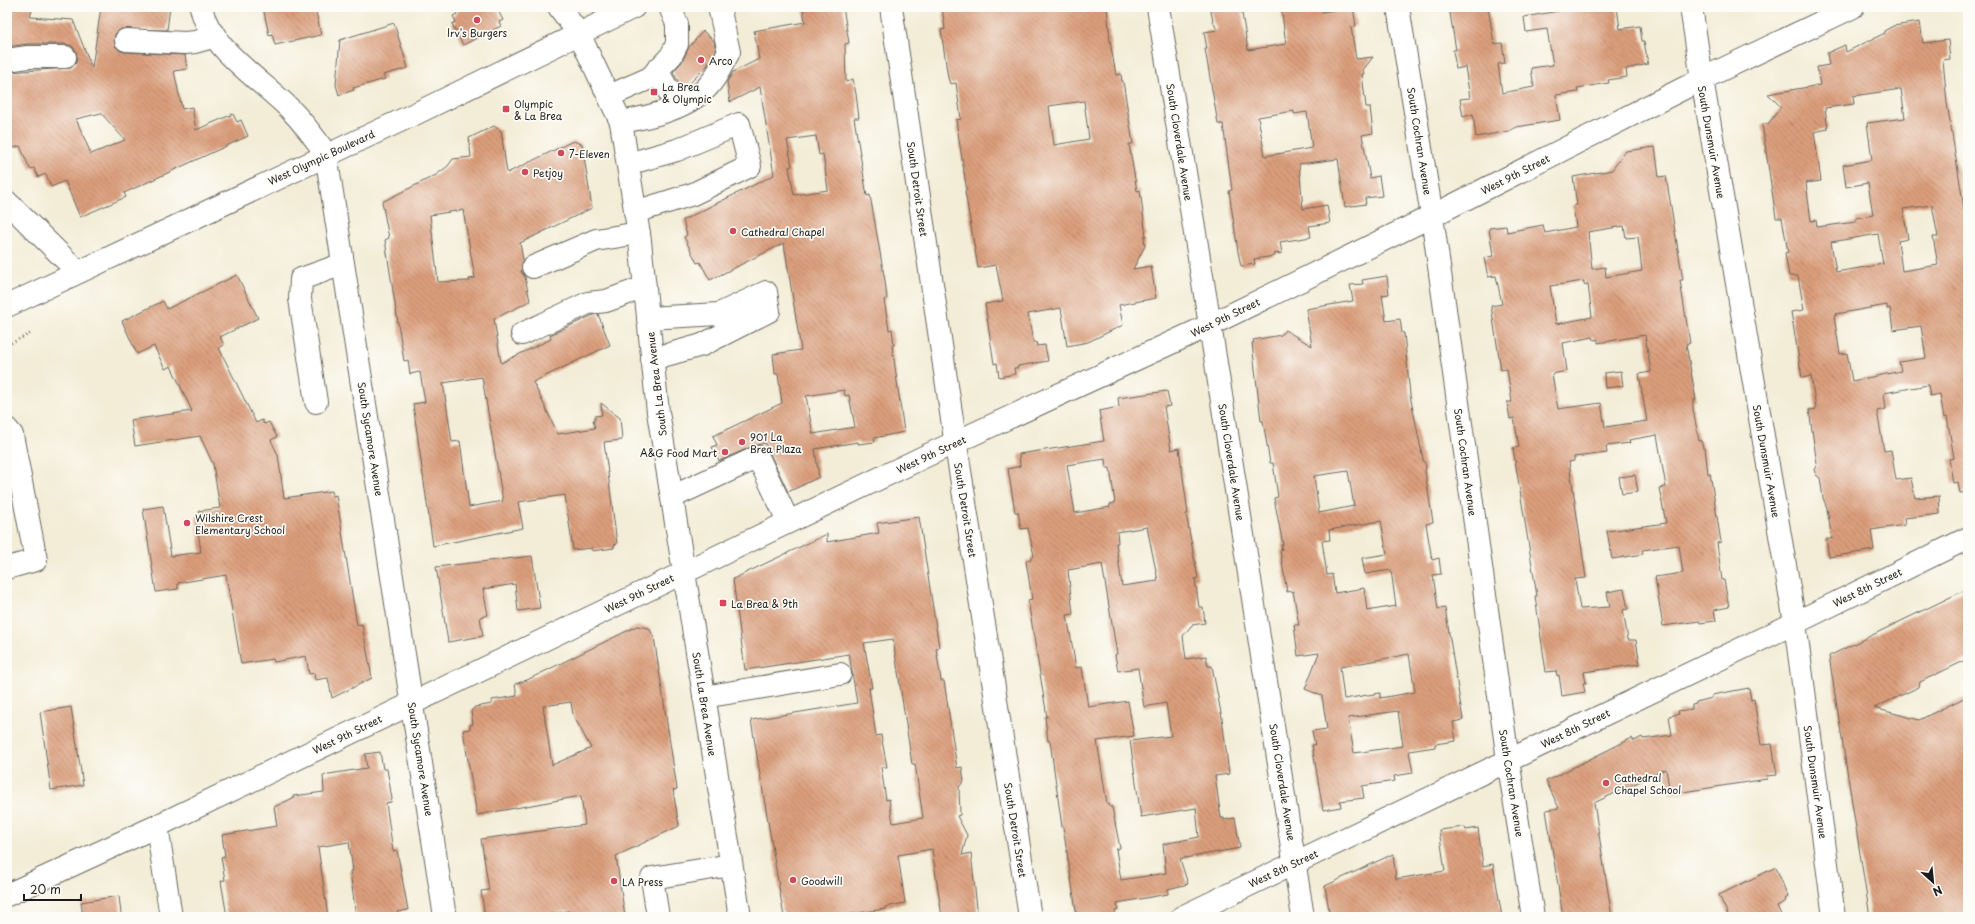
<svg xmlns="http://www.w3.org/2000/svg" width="1975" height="924" font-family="'Playpen Sans',sans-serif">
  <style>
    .building { fill: url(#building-back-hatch); fill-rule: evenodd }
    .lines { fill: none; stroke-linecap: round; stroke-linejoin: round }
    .minor-casing { stroke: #67655d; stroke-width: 24 }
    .major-casing { stroke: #67655d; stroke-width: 24 }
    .path { stroke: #67655d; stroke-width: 2.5; stroke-dasharray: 1 3; stroke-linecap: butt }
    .minor { stroke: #fff; stroke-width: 22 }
    .major { stroke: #fff; stroke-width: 22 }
    .poi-dot { fill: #d1495b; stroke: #fdfcf7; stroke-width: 1.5 }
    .labels { text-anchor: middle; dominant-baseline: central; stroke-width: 3.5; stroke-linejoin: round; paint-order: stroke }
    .poi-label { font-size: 10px; fill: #1c1c1c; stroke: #fdfcf7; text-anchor: start }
    .street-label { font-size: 10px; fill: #1c1c1c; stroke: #fdfcf7 }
  </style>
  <defs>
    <pattern id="building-back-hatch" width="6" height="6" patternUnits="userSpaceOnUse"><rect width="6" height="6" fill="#db9e7c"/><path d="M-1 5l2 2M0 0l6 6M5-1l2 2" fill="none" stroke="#b18065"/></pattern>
  </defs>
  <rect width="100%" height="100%" fill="#fdfcf7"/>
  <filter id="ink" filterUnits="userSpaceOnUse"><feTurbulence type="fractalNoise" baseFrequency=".025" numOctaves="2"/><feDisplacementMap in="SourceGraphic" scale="8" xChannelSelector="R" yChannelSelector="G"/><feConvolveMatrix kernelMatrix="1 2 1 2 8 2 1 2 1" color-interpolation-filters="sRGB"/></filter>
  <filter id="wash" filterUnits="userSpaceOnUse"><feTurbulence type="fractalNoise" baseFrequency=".012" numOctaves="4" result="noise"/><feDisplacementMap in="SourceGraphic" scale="16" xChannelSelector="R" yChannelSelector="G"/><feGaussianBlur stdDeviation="0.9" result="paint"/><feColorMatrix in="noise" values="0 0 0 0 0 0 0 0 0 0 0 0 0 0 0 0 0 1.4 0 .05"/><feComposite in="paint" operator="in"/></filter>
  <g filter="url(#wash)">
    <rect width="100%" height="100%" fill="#f3edd7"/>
    <g id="blocks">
      <!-- building -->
      <g class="building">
        <path d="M 7,7 L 33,7 L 30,17 L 73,20 L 92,68 L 101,7 L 170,7 L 167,30 L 121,29 L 115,34 L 114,40 L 115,46 L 120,51 L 125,52 L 185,55 L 187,69 L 174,71 L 182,109 L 192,107 L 196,130 L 233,114 L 237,122 L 241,120 L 248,136 L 124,193 L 126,197 L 80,217 L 65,181 L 51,187 L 46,174 L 38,177 L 34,168 L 30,169 L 20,146 L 7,150 L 7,72 L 71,68 L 76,63 L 77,57 L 76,51 L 72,46 L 65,44 L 28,44 L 7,47 ZM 101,113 L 125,140 L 91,154 L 76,119 Z"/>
        <path d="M 263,7 L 315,7 L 321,35 L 275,45 L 272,34 L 269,35 Z"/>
        <path d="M 466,7 L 496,7 L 503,20 L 499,22 L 501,26 L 463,45 L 452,24 L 456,22 L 453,16 L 457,14 L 456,12 Z"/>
        <path d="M 803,7 L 843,7 L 849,43 L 845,44 L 846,82 L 853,79 L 856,94 L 859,118 L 854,118 L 867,196 L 870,195 L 885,281 L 887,299 L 884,300 L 889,330 L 892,329 L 894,345 L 892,345 L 904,432 L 874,438 L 875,442 L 858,444 L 858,442 L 815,449 L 819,477 L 788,492 L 765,443 L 753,446 L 719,461 L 712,447 L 717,445 L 713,436 L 782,403 L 778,374 L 775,374 L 773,354 L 801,350 L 784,243 L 710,280 L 700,262 L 697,263 L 684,237 L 687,235 L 683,220 L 774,175 L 760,87 L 730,102 L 727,82 L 733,72 L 759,59 L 754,31 L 805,22 ZM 816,136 L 819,155 L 823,154 L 828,190 L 794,195 L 789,167 L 792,166 L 787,140 ZM 844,390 L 845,396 L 849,395 L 855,427 L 813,434 L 806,396 Z"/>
        <path d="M 942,7 L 1107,7 L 1110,41 L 1116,75 L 1121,74 L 1122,81 L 1123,81 L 1133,144 L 1129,144 L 1137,191 L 1140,190 L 1146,236 L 1144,236 L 1145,246 L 1133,269 L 1151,266 L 1156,298 L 1119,305 L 1123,325 L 1088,342 L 1067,346 L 1061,308 L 1028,314 L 1033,342 L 1036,342 L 1037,346 L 1045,345 L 1048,361 L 1018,366 L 1018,368 L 1014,368 L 1015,374 L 999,377 L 997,363 L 994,364 L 985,304 L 1003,301 L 996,265 L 978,268 L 965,191 L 966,191 L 966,185 L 956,120 L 961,119 L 956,83 L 950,84 L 948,78 L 941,30 L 945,29 ZM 1084,101 L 1089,139 L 1054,145 L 1049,106 Z"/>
        <path d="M 1210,7 L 1241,7 L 1248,50 L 1286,44 L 1281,7 L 1301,7 L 1302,11 L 1321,8 L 1322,12 L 1353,7 L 1356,26 L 1351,27 L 1356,59 L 1373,57 L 1363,70 L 1364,74 L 1362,74 L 1366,107 L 1370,107 L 1373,133 L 1362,135 L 1370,178 L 1379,176 L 1382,196 L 1365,198 L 1366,204 L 1345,207 L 1338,159 L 1299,164 L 1303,209 L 1327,205 L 1330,223 L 1309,226 L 1311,237 L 1280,242 L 1282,253 L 1274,254 L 1275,256 L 1254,259 L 1255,264 L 1241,266 L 1238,252 L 1229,191 L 1232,190 L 1223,124 L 1218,124 L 1205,49 L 1207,49 L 1204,32 L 1217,30 L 1213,21 ZM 1294,111 L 1294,114 L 1307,112 L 1312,148 L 1265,156 L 1258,117 Z"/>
        <path d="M 1449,7 L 1488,7 L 1494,44 L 1502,43 L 1505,63 L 1498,64 L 1502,93 L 1534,87 L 1531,68 L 1553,65 L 1547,29 L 1526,32 L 1524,17 L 1582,7 L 1617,7 L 1620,29 L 1640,26 L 1642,41 L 1644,41 L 1648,64 L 1626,69 L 1627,77 L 1608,80 L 1609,83 L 1577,88 L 1578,92 L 1556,95 L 1560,120 L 1516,127 L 1509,131 L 1476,137 L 1473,114 L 1463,117 L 1460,99 L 1470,98 L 1465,67 L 1456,69 L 1453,50 L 1456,50 Z"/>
        <path d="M 1920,22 L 1923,43 L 1948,40 L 1950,59 L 1943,60 L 1947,103 L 1968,233 L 1968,492 L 1960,493 L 1958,482 L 1953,483 L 1949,459 L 1954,458 L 1947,417 L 1944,418 L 1940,394 L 1930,396 L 1928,385 L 1884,393 L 1886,409 L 1877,411 L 1884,451 L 1891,450 L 1896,480 L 1911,478 L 1915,498 L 1939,496 L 1940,514 L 1904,518 L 1905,525 L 1871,530 L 1874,550 L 1829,557 L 1826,539 L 1832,539 L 1827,508 L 1823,498 L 1820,478 L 1816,475 L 1814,470 L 1817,464 L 1809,410 L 1816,409 L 1811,376 L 1802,378 L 1791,312 L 1804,310 L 1798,276 L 1789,276 L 1785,253 L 1788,252 L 1782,218 L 1776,218 L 1762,124 L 1768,124 L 1781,107 L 1768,94 L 1820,85 L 1817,67 L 1829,65 L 1827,53 L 1845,45 L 1846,52 L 1885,33 L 1884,31 L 1893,26 ZM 1901,89 L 1905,118 L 1867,123 L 1872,160 L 1843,165 L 1846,187 L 1868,183 L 1873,215 L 1856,218 L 1856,222 L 1817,227 L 1816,220 L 1811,221 L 1806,183 L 1821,181 L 1814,132 L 1828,129 L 1825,108 L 1854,104 L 1853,96 ZM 1932,205 L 1938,237 L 1933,237 L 1938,265 L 1902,271 L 1898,241 L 1908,239 L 1903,209 ZM 1878,234 L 1883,264 L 1836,272 L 1831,242 ZM 1887,305 L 1887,309 L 1890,308 L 1893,330 L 1921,326 L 1926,358 L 1899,362 L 1901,371 L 1852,381 L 1847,353 L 1840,354 L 1834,316 L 1837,315 L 1836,314 Z"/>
        <path d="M 394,23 L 408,68 L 383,75 L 385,79 L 353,88 L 354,90 L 339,95 L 336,85 L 340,40 Z"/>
        <path d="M 703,31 L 714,41 L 716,50 L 707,66 L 683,90 L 673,72 L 682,62 L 689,47 Z"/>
        <path d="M 494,126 L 501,131 L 507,173 L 573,141 L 582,144 L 592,208 L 520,243 L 523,260 L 521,272 L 525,277 L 530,301 L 494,319 L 501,363 L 551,339 L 550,335 L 593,315 L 598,314 L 610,345 L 533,382 L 558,434 L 595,428 L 593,420 L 595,420 L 595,416 L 602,415 L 601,403 L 620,418 L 622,440 L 604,442 L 617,544 L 614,545 L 614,548 L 592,551 L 592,548 L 573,550 L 565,495 L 518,502 L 523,528 L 433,546 L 413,404 L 425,402 L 420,372 L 410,374 L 408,360 L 404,361 L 385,240 L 389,238 L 382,202 L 436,175 L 448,166 L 453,159 L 471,157 L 469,138 ZM 463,210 L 475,278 L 469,279 L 470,281 L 438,282 L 430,215 ZM 482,377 L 503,501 L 469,507 L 460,441 L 452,442 L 443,383 Z"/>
        <path d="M 1655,147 L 1659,177 L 1666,176 L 1680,262 L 1683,280 L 1680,280 L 1683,300 L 1690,343 L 1686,344 L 1696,400 L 1693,400 L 1693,409 L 1699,441 L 1701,440 L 1703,448 L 1705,448 L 1708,474 L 1710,473 L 1721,542 L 1717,543 L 1722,580 L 1724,580 L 1729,607 L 1714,610 L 1716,621 L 1700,623 L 1699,621 L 1663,626 L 1655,577 L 1683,573 L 1679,545 L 1642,550 L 1643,554 L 1612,559 L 1607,531 L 1666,523 L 1659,488 L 1666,487 L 1657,435 L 1629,440 L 1630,443 L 1606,446 L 1607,453 L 1574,457 L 1574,461 L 1569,462 L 1586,578 L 1575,579 L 1580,609 L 1610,607 L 1607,592 L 1624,589 L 1628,609 L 1623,610 L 1628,640 L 1636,640 L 1640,664 L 1584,672 L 1586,683 L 1583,683 L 1585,692 L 1562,696 L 1559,675 L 1557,676 L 1556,671 L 1546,672 L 1535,596 L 1537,596 L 1513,448 L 1519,447 L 1514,418 L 1510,419 L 1507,402 L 1512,402 L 1507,369 L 1501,370 L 1491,306 L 1502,304 L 1496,276 L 1488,277 L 1484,258 L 1493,256 L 1489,228 L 1506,226 L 1507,232 L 1543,225 L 1545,233 L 1576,227 L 1573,206 L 1577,205 L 1573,177 L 1612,170 L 1626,151 ZM 1624,226 L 1626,238 L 1638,237 L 1642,271 L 1606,277 L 1605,267 L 1592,269 L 1588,232 ZM 1584,281 L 1584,285 L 1588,284 L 1592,317 L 1556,324 L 1550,286 ZM 1645,335 L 1651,372 L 1639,374 L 1647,421 L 1605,427 L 1601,403 L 1558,409 L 1552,374 L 1567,371 L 1563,343 L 1593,337 L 1594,340 L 1598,339 L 1598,343 Z"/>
        <path d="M 237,275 L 258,318 L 220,337 L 224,345 L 219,348 L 256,423 L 262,420 L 264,424 L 269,422 L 277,437 L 271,440 L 278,455 L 284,498 L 332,491 L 333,496 L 336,495 L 357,625 L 362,624 L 372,678 L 332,698 L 328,678 L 315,680 L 314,673 L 309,674 L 306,656 L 274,662 L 273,659 L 241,664 L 226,575 L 178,583 L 178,589 L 156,592 L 143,509 L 163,506 L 171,556 L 201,552 L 196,517 L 200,516 L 199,511 L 220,508 L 213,464 L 200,436 L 135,446 L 131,420 L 192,411 L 171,366 L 165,369 L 154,346 L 137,354 L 122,321 L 163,301 L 167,309 Z"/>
        <path d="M 1387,276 L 1389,294 L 1382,295 L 1386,321 L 1400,319 L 1402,333 L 1404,333 L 1410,395 L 1423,459 L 1426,466 L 1425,472 L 1433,522 L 1426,524 L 1432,560 L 1439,558 L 1441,574 L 1433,575 L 1438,609 L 1445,608 L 1463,720 L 1453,722 L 1456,741 L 1435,744 L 1435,747 L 1409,751 L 1413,773 L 1394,776 L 1395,781 L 1362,786 L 1364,798 L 1340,801 L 1341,807 L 1323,810 L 1312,745 L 1315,745 L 1312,731 L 1327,729 L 1322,696 L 1305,689 L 1319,653 L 1298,656 L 1294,625 L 1299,625 L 1293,591 L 1287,592 L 1280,550 L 1282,550 L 1281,545 L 1283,545 L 1274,498 L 1278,497 L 1273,463 L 1270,463 L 1263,421 L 1261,421 L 1252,343 L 1254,343 L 1253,340 L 1281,335 L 1285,330 L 1312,346 L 1306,309 L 1353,301 L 1350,285 L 1363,284 L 1362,280 ZM 1348,471 L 1354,506 L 1319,513 L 1314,476 ZM 1381,521 L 1387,554 L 1362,558 L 1365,574 L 1391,570 L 1396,606 L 1367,611 L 1364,588 L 1335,593 L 1332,574 L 1327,575 L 1322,541 L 1330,540 L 1329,530 ZM 1409,654 L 1415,692 L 1380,698 L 1380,693 L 1344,699 L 1340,667 ZM 1398,711 L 1403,746 L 1354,753 L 1348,718 Z"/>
        <path d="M 1621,371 L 1623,386 L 1605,388 L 1604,373 Z"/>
        <path d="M 1167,391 L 1170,406 L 1164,407 L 1171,450 L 1179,448 L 1188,514 L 1186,514 L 1198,578 L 1195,579 L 1199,607 L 1203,607 L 1205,623 L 1192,625 L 1183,636 L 1186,659 L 1206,656 L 1208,666 L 1212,666 L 1222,718 L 1229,774 L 1215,776 L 1221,818 L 1224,818 L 1224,820 L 1235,818 L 1240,848 L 1180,859 L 1188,884 L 1168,889 L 1168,894 L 1117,903 L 1118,910 L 1115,911 L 1116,917 L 1077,917 L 1063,827 L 1062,827 L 1050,741 L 1048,741 L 1045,717 L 1047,717 L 1028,600 L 1032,599 L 1026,561 L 1031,560 L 1031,557 L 1034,556 L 1028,528 L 1021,529 L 1018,512 L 1015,512 L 1008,469 L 1020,466 L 1019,454 L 1104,441 L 1099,411 L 1119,407 L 1118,398 ZM 1105,459 L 1106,468 L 1110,468 L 1115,503 L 1110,504 L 1110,507 L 1075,513 L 1067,465 ZM 1147,527 L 1158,581 L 1122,586 L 1116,543 L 1118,543 L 1117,532 ZM 1102,564 L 1117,654 L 1115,655 L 1118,671 L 1138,668 L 1144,707 L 1166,703 L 1171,736 L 1130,741 L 1141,817 L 1196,808 L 1199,837 L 1163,844 L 1166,873 L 1121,880 L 1116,849 L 1120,848 L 1112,807 L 1110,807 L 1109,804 L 1107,804 L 1097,741 L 1134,736 L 1128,701 L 1088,707 L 1082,667 L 1076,668 L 1067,615 L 1073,614 L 1068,570 Z"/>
        <path d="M 1635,475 L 1638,492 L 1622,494 L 1619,477 Z"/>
        <path d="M 919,517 L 939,647 L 936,648 L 941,681 L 944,681 L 957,768 L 962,767 L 964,781 L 959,787 L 960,815 L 957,816 L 967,835 L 962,855 L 971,853 L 978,917 L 942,917 L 932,849 L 898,855 L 905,903 L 885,907 L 885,909 L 831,917 L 784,917 L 751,720 L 857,703 L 852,672 L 849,654 L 745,670 L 733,579 L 827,534 L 827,542 L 879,533 L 877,523 ZM 893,639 L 912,764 L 915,764 L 923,818 L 893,823 L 889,799 L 886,800 L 881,767 L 887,767 L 881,735 L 876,736 L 869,688 L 872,688 L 864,643 Z"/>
        <path d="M 532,556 L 540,608 L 518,611 L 515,584 L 483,589 L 488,615 L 480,617 L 483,636 L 448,642 L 436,567 Z"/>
        <path d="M 1963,591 L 1964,593 L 1968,591 L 1968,659 L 1920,682 L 1919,687 L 1874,708 L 1919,720 L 1968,696 L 1968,917 L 1870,917 L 1829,656 Z"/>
        <path d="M 637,626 L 649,628 L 654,637 L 677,789 L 673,790 L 679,826 L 616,856 L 625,917 L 570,917 L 569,911 L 533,917 L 485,917 L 481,891 L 489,890 L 481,839 L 585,825 L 581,796 L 477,815 L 463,730 L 470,729 L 470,725 L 473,724 L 471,711 L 475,707 L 492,704 L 492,700 L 517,696 L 515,684 L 527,680 ZM 571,702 L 573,715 L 591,748 L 552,765 L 543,706 Z"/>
        <path d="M 1749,688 L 1751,700 L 1754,699 L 1761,745 L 1772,744 L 1777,775 L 1766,776 L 1767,779 L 1670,794 L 1666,769 L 1594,803 L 1612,917 L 1563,917 L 1546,810 L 1559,808 L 1546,781 L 1632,738 L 1634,741 L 1642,737 L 1643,739 L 1672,735 L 1669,716 L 1679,714 L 1678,711 L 1692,709 L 1692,705 L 1696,704 L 1696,702 L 1712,698 L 1712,695 Z"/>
        <path d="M 71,707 L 83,785 L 51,790 L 40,712 Z"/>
        <path d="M 380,752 L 383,769 L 387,769 L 392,799 L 391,802 L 386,803 L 393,851 L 397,850 L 408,910 L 397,912 L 398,917 L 356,917 L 350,871 L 353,871 L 349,842 L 318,847 L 328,917 L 227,917 L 221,881 L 225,880 L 221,857 L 225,856 L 222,835 L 277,826 L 274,807 L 293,798 L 293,796 L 324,792 L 323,775 L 367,768 L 365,754 Z"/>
        <path d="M 1465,827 L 1466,830 L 1478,828 L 1483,866 L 1493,864 L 1502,917 L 1330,917 L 1325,886 L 1393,854 L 1396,879 L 1445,871 L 1439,830 Z"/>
        <path d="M 1776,867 L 1788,897 L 1785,899 L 1786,901 L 1777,906 L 1782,917 L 1729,917 L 1719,895 Z"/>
        <path d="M 119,896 L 121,914 L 119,915 L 119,917 L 83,917 L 81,902 Z"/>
      </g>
    </g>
  </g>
  <g filter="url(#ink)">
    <use href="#blocks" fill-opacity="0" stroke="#67655d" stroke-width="1"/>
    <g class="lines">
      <defs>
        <g id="minor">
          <path d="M 201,7 C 209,48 261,80 289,108 C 303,122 315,138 326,154 L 445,917"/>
          <path d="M 891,7 L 953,426 L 1030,917"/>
          <path d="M 1158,7 L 1210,325 L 1303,917"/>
          <path d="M 1398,7 L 1432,216 L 1508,760 L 1533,917"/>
          <path d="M 1691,7 L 1702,79 L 1795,623 L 1834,917"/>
          <path d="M 126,40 L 185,43 L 195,42 L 216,36"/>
          <path d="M 7,60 L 28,57 L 65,57"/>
          <path d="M 657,70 L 677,106"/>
          <path d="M 609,96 L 650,78 L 671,56 L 677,44 L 677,24 L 670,7"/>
          <path d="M 621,122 C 650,117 691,108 710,84 C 718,75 723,62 729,52 L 719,7"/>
          <path d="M 628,164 L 677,150 L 739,124 L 750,166 L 693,194 L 635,212"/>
          <path d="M 7,202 L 78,272"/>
          <path d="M 533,267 L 596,240 L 639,233"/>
          <path d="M 648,318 L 719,314 L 766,292 L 769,311 L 702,345 L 652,359"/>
          <path d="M 522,334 L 588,303 L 606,301 L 645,287"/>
          <path d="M 316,402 L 300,299 L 301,279 L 343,264"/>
          <path d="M 7,429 L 12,435 L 36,560 L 7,568"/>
          <path d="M 672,497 L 758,457 L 788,521"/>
          <path d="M 704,697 L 840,674"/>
          <path d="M 157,826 L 171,917"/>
          <path d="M 7,895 L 157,826 L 930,454 L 1210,325 L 1432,216 L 1702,79 L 1853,7"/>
          <path d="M 658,917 L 652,878 L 731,865"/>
          <path d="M 1182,917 L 1795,623 L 1968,538"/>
        </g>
        <g id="major">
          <path d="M 559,7 L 579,34 L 621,122 L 640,241 L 658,412 L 740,917"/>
          <path d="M 7,306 L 421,111 L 634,7"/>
        </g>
      </defs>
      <!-- minor casing -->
      <use href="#minor" class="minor-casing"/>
      <!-- major casing -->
      <use href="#major" class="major-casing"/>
      <!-- path -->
      <path class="path" d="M 11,343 L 32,333"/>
      <!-- minor -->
      <use href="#minor" class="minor"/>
      <!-- major -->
      <use href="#major" class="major"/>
    </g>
  </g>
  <!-- markers -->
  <g class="poi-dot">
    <circle cx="477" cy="20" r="4"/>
    <circle cx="701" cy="60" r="4"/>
    <rect x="650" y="88" width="8" height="8" rx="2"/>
    <rect x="502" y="105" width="8" height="8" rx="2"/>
    <circle cx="561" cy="153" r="4"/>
    <circle cx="525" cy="172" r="4"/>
    <circle cx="733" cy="231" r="4"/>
    <circle cx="742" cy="442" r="4"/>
    <circle cx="725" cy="452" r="4"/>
    <circle cx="187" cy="523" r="4"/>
    <rect x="719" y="599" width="8" height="8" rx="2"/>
    <circle cx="1606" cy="783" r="4"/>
    <circle cx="793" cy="880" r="4"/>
    <circle cx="614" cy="881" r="4"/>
  </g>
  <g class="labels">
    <!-- poi labels -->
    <g class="poi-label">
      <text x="477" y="32" text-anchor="middle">Irv's Burgers</text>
      <text x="709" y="60">Arco</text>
      <text x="662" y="86">La Brea<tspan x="662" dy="12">&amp; Olympic</tspan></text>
      <text x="514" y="103">Olympic<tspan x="514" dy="12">&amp; La Brea</tspan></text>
      <text x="569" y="153">7-Eleven</text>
      <text x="533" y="172">Petjoy</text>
      <text x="741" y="231">Cathedral Chapel</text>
      <text x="750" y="436">901 La<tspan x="750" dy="12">Brea Plaza</tspan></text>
      <text x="717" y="452" text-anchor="end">A&amp;G Food Mart</text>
      <text x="195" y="517">Wilshire Crest<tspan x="195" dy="12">Elementary School</tspan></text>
      <text x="731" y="603">La Brea &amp; 9th</text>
      <text x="1614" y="777">Cathedral<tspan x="1614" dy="12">Chapel School</tspan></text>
      <text x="801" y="880">Goodwill</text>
      <text x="622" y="881">LA Press</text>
    </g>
    <!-- street labels -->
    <g class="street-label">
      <text transform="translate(1420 141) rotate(81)">South Cochran Avenue</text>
      <text transform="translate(1180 142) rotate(81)">South Cloverdale Avenue</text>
      <text transform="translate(1712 142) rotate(80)">South Dunsmuir Avenue</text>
      <text transform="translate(321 157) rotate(-25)">West Olympic Boulevard</text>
      <text transform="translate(1515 174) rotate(-27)">West 9th Street</text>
      <text transform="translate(918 189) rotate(82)">South Detroit Street</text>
      <text transform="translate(1225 317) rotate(-26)">West 9th Street</text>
      <text transform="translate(656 384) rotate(-97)">South La Brea Avenue</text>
      <text transform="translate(371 439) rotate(81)">South Sycamore Avenue</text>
      <text transform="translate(931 454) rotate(-25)">West 9th Street</text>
      <text transform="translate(1767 461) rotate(80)">South Dunsmuir Avenue</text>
      <text transform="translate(1232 462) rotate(81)">South Cloverdale Avenue</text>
      <text transform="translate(1466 462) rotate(82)">South Cochran Avenue</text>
      <text transform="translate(966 510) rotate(81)">South Detroit Street</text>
      <text transform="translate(1867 587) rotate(-26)">West 8th Street</text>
      <text transform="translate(639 593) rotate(-26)">West 9th Street</text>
      <text transform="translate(705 704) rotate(81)">South La Brea Avenue</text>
      <text transform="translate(1575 728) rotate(-26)">West 8th Street</text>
      <text transform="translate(347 734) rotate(-26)">West 9th Street</text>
      <text transform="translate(421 759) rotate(81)">South Sycamore Avenue</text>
      <text transform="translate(1283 782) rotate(81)">South Cloverdale Avenue</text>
      <text transform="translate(1816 782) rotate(82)">South Dunsmuir Avenue</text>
      <text transform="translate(1512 783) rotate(81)">South Cochran Avenue</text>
      <text transform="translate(1016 830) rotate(81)">South Detroit Street</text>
      <text transform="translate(1283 868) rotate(-25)">West 8th Street</text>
    </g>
  </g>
  <!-- margin -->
  <rect width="1975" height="924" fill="none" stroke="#fdfcf7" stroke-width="24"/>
  <!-- north arrow -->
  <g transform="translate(1933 882) rotate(153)" stroke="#fdfcf7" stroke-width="3" paint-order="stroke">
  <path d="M0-3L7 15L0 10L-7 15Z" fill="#1c1c1c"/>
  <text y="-6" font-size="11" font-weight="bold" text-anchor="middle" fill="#1c1c1c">N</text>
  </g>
  <!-- scale -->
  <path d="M24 894v6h57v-6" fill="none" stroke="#1c1c1c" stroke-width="2"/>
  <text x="30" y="894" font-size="12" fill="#1c1c1c" stroke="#fdfcf7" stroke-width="3" paint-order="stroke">20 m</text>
</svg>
